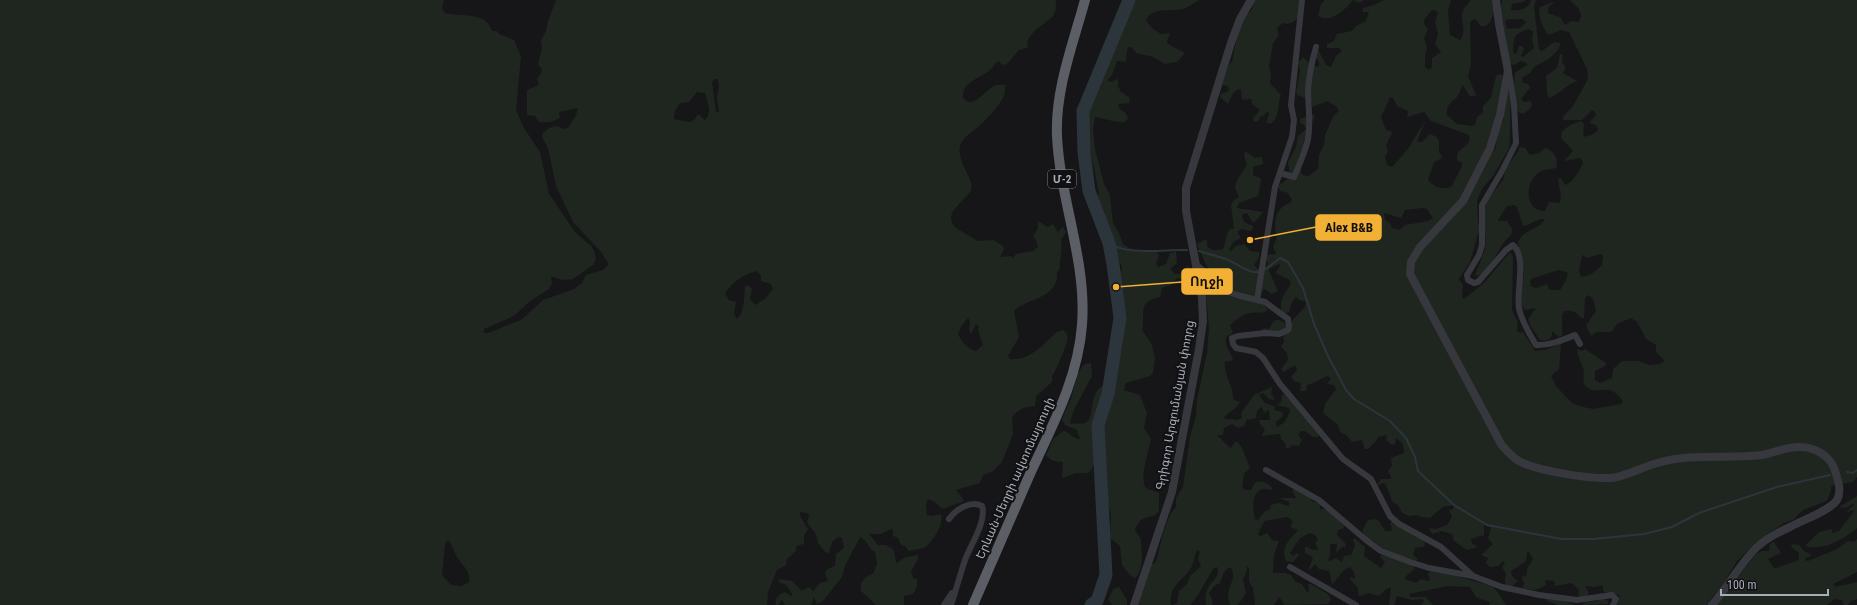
<svg xmlns="http://www.w3.org/2000/svg" width="1857" height="605" font-family="'Roboto Condensed','Noto Sans Armenian',sans-serif">
  <style>
    .green { fill: #1e261f; fill-rule: evenodd }
    .lines { fill: none; stroke-linecap: round; stroke-linejoin: round }
    .stream { stroke: #2c353c; stroke-width: 2 }
    .river { stroke: #2c353c; stroke-width: 13 }
    .minor { stroke: #37383d; stroke-width: 6 }
    .tertiary { stroke: #37383d; stroke-width: 8 }
    .trunk { stroke: #5b5e65; stroke-width: 10 }
    .labels { text-anchor: middle; dominant-baseline: central; stroke-width: 4; stroke-linejoin: round; paint-order: stroke }
    .shield { fill: #111113; stroke: #7b7e86; stroke-width: 1 }
    .shield-label { font-size: 11px; font-weight: bold; fill: #a8adb8 }
    .street-label { font-size: 12px; fill: #a8adb8; stroke: #111113 }
    .leader { fill: none; stroke: #f2b134; stroke-width: 1.5 }
    .callout-dot { fill: #f2b134; stroke: #111113; stroke-width: 1.5 }
    .callout { fill: #f2b134; stroke: #f2b134; stroke-width: 1.5 }
    .callout-label { font-size: 13px; text-anchor: middle; font-weight: bold; fill: #111 }
  </style>
  <rect width="100%" height="100%" fill="#161618"/>
  <!-- green -->
  <g class="green">
    <path d="M 0,0 L 444,0 L 442,8 L 445,13 C 461,17 486,11 492,31 L 497,31 L 499,34 L 514,40 L 521,56 L 516,110 L 524,128 L 540,152 L 549,194 L 575,232 L 592,247 L 595,253 L 596,259 L 593,265 L 573,279 L 562,280 L 551,276 L 552,283 L 549,289 L 530,301 L 514,316 L 484,329 L 484,333 L 488,333 L 521,320 L 543,300 L 574,289 L 582,283 L 586,275 L 603,270 L 609,264 L 601,252 L 573,222 L 556,186 L 548,148 L 542,137 L 543,133 L 549,128 L 557,126 L 564,129 L 568,128 L 576,115 L 578,108 L 559,112 L 560,118 L 551,122 L 539,122 L 535,116 L 527,115 L 527,90 L 539,85 L 537,78 L 541,74 L 542,70 L 538,64 L 542,48 L 541,40 L 546,31 L 548,21 L 556,0 L 1056,0 C 1056,5 1056,12 1053,16 C 1046,24 1024,34 1028,47 L 1019,50 L 1006,65 L 1001,64 L 999,61 C 994,63 994,67 990,70 C 981,78 961,82 963,98 C 972,110 984,92 992,87 C 996,84 1000,85 1005,85 C 1005,88 1005,92 1004,95 C 1002,103 986,120 979,126 C 972,132 963,137 960,146 C 956,161 975,180 971,190 C 965,202 941,213 956,228 L 978,241 L 993,240 L 1002,245 L 1004,249 L 1000,257 L 1011,256 L 1013,258 L 1016,254 L 1033,251 L 1038,247 L 1036,240 L 1033,236 L 1038,228 L 1038,221 L 1048,227 L 1053,224 L 1058,232 L 1063,227 L 1066,232 L 1061,240 C 1063,251 1059,259 1060,269 L 1057,272 C 1059,300 1025,298 1014,311 L 1019,337 L 1008,356 L 1010,359 C 1031,361 1043,344 1057,332 L 1063,330 L 1066,332 C 1067,335 1068,338 1067,341 C 1066,347 1055,373 1052,376 L 1052,382 L 1036,396 L 1035,406 C 1025,406 1017,410 1012,418 L 1013,434 L 1002,462 L 993,471 L 983,475 L 980,483 L 956,490 L 961,496 L 964,501 L 962,502 L 942,509 L 935,502 L 928,499 L 926,504 L 927,515 L 933,516 L 940,514 C 946,522 932,543 925,547 C 921,549 913,550 909,551 L 905,546 L 901,545 L 898,538 L 893,536 L 893,530 L 891,529 L 881,534 L 869,534 L 878,545 L 886,545 L 894,550 L 896,563 L 906,557 L 918,555 L 918,559 L 911,572 L 913,578 L 917,579 L 917,587 L 913,594 L 904,596 L 904,605 L 876,605 L 861,591 C 859,582 865,576 873,574 L 877,564 L 875,552 C 868,548 868,541 860,537 L 845,566 L 842,577 L 823,601 L 817,604 L 814,597 L 811,605 L 785,605 L 782,600 L 778,605 L 776,605 C 774,598 779,594 785,592 L 791,596 L 793,595 L 786,585 L 779,582 L 779,579 L 792,581 L 802,591 L 809,587 L 813,591 L 820,583 L 828,581 L 825,573 L 827,569 L 835,566 L 836,554 L 844,548 L 842,538 L 838,537 L 832,542 L 829,553 L 825,552 L 818,543 L 816,534 L 807,523 L 809,515 L 808,513 L 800,512 L 800,516 L 808,529 L 804,536 L 804,544 L 796,546 L 796,551 L 787,559 L 786,565 L 777,570 L 768,592 L 767,605 L 0,605 ZM 715,79 L 717,79 C 721,86 717,92 717,99 C 717,105 720,108 718,113 L 716,111 L 712,82 ZM 697,92 L 705,93 C 707,102 713,112 705,120 L 698,114 L 695,119 L 690,122 L 674,119 L 675,111 L 680,103 L 689,102 ZM 756,271 L 761,275 L 761,281 L 771,284 L 773,289 L 765,299 L 755,305 L 750,299 L 752,289 L 749,286 L 745,285 L 744,302 L 741,314 L 737,319 L 734,314 L 736,302 L 729,300 L 725,294 C 731,282 744,275 756,271 ZM 968,318 L 970,321 L 969,330 L 971,334 L 976,324 L 979,327 L 978,330 L 983,345 L 976,351 C 967,349 962,342 958,334 L 962,325 ZM 448,540 C 453,545 453,550 457,557 C 462,566 471,570 469,582 L 461,586 L 451,585 L 442,575 L 445,544 Z"/>
    <path d="M 1129,0 L 1200,0 C 1194,2 1190,7 1183,9 C 1170,12 1151,6 1146,21 L 1153,29 L 1161,34 L 1170,33 L 1167,42 L 1168,44 L 1185,53 L 1177,62 L 1165,64 L 1153,57 L 1136,53 L 1132,47 L 1129,47 L 1127,50 L 1126,62 L 1117,61 L 1112,75 L 1107,80 L 1110,82 L 1118,79 L 1118,86 L 1121,92 L 1129,97 L 1130,103 L 1118,104 L 1120,110 L 1125,112 L 1128,118 L 1125,122 C 1116,123 1103,118 1095,117 L 1093,129 L 1095,149 L 1104,184 L 1110,195 L 1113,224 L 1118,231 L 1123,244 L 1135,251 L 1157,252 L 1159,256 L 1156,263 L 1158,267 L 1166,264 L 1170,253 L 1176,252 L 1177,263 L 1170,269 L 1175,274 L 1181,274 L 1189,265 L 1189,273 L 1187,277 L 1176,279 L 1171,285 L 1162,288 L 1160,297 C 1136,302 1146,314 1142,330 L 1151,343 L 1155,357 L 1153,373 L 1150,376 L 1126,383 L 1124,390 L 1140,395 L 1147,413 L 1144,428 L 1151,439 C 1149,449 1139,480 1146,488 L 1159,493 L 1159,511 L 1154,516 L 1148,517 L 1141,520 L 1135,528 C 1135,534 1141,536 1141,541 C 1142,552 1144,570 1135,578 L 1130,575 L 1122,565 L 1120,546 L 1110,538 L 1111,514 L 1107,502 L 1107,485 L 1103,478 L 1104,470 L 1100,441 L 1093,440 L 1095,462 L 1091,470 L 1088,473 L 1076,473 L 1063,478 L 1062,475 L 1063,462 L 1053,461 L 1046,456 L 1053,439 L 1063,431 C 1069,431 1073,440 1080,439 L 1077,430 L 1065,425 L 1062,420 C 1064,412 1068,406 1071,399 C 1075,387 1075,373 1085,364 L 1091,363 L 1092,376 L 1074,410 L 1070,422 L 1071,424 C 1076,423 1081,424 1085,423 C 1096,419 1087,389 1106,385 C 1107,395 1092,402 1102,416 L 1106,415 L 1123,344 L 1122,332 L 1124,321 L 1118,298 L 1122,267 L 1113,249 L 1112,240 L 1107,229 L 1106,219 L 1095,200 L 1099,193 L 1087,135 L 1086,119 L 1100,71 L 1109,62 L 1115,41 L 1118,21 L 1121,15 L 1128,11 Z"/>
    <path d="M 1255,0 L 1305,0 C 1302,11 1297,27 1283,23 L 1277,28 L 1279,35 L 1273,43 L 1269,67 L 1271,73 L 1270,83 L 1281,95 C 1277,103 1281,118 1270,124 L 1266,122 L 1269,115 L 1268,111 L 1263,116 L 1260,117 L 1258,121 L 1254,122 L 1253,118 L 1260,110 L 1252,104 L 1251,99 L 1242,100 L 1241,90 L 1238,89 L 1233,93 L 1228,104 L 1220,97 L 1221,94 L 1229,91 L 1228,86 L 1222,85 C 1224,78 1227,71 1229,64 L 1232,62 C 1234,53 1239,22 1245,16 C 1246,14 1249,14 1250,12 C 1253,9 1253,4 1255,0 Z"/>
    <path d="M 1325,0 L 1364,0 L 1360,3 L 1353,0 C 1345,10 1330,24 1318,16 L 1321,4 Z"/>
    <path d="M 1384,0 L 1451,0 L 1448,10 L 1450,35 L 1460,40 C 1468,31 1459,21 1463,11 C 1464,7 1468,4 1471,0 L 1494,0 C 1495,9 1493,29 1480,26 L 1476,19 L 1472,20 L 1470,23 L 1471,64 L 1468,76 L 1476,95 L 1472,97 L 1469,95 L 1463,85 C 1461,89 1459,95 1456,98 C 1450,103 1446,106 1447,115 L 1457,124 L 1472,126 L 1475,124 L 1477,117 L 1483,113 L 1483,106 L 1491,98 L 1496,76 L 1500,74 L 1503,76 C 1503,84 1497,118 1494,126 C 1491,133 1488,135 1489,143 L 1485,148 L 1486,151 L 1492,153 L 1496,147 L 1497,131 L 1503,122 L 1507,92 L 1514,84 L 1515,73 L 1528,64 L 1521,61 L 1514,65 L 1510,64 L 1500,13 L 1502,0 L 1526,0 L 1523,2 L 1512,4 L 1511,10 C 1520,11 1529,9 1531,0 L 1536,0 L 1534,7 L 1539,49 L 1542,51 L 1554,42 L 1561,43 L 1558,50 L 1549,59 L 1535,66 L 1530,73 L 1522,78 L 1522,82 L 1528,84 L 1530,88 L 1521,99 L 1524,102 L 1531,101 L 1532,105 L 1530,109 L 1523,114 L 1518,112 L 1516,105 L 1510,108 L 1510,138 L 1509,148 L 1493,176 L 1482,189 L 1477,200 L 1478,222 L 1480,227 L 1487,200 L 1503,180 L 1506,168 L 1517,153 L 1520,147 L 1525,148 L 1530,155 L 1539,153 L 1545,148 C 1554,150 1559,159 1556,168 C 1551,170 1544,168 1538,173 C 1525,183 1524,211 1545,211 L 1549,202 L 1560,203 L 1561,197 L 1558,179 L 1561,178 L 1565,185 C 1573,183 1580,170 1583,162 L 1580,158 L 1564,161 L 1573,151 C 1570,146 1565,143 1562,139 C 1557,129 1575,123 1581,121 L 1584,124 L 1583,137 L 1592,135 L 1598,130 L 1596,125 L 1589,123 L 1596,115 L 1595,112 L 1592,110 L 1582,120 L 1563,120 L 1563,117 L 1573,106 L 1588,79 L 1587,69 L 1569,32 L 1561,30 L 1549,35 C 1543,31 1537,13 1540,7 L 1553,2 L 1554,3 L 1548,7 L 1548,13 L 1561,18 L 1565,25 L 1571,21 L 1579,22 L 1581,16 L 1579,9 L 1570,0 L 1857,0 L 1857,477 L 1853,482 L 1843,484 L 1839,482 L 1831,487 L 1831,491 L 1827,501 L 1803,510 L 1793,520 L 1784,523 L 1757,541 L 1737,561 L 1720,589 L 1712,597 L 1707,605 L 1617,605 L 1620,595 L 1604,592 L 1602,585 L 1595,587 L 1585,586 L 1589,593 C 1587,597 1584,598 1579,598 L 1578,596 L 1579,590 L 1572,583 L 1555,586 L 1554,581 L 1545,580 L 1546,585 C 1538,590 1532,591 1523,588 L 1523,585 L 1525,584 L 1522,580 L 1522,577 L 1527,575 L 1527,569 L 1533,559 L 1529,552 L 1527,552 L 1526,561 L 1511,571 L 1512,576 L 1518,581 L 1510,588 C 1504,585 1504,580 1506,574 L 1502,567 L 1505,563 L 1503,561 L 1498,566 L 1490,567 L 1486,563 L 1488,558 L 1481,555 L 1493,544 L 1488,538 L 1491,528 L 1484,525 L 1484,535 L 1471,539 L 1472,544 L 1477,546 L 1475,548 L 1467,550 L 1454,541 L 1452,534 L 1441,531 L 1432,534 L 1429,528 L 1436,529 L 1447,525 L 1452,517 L 1449,510 L 1453,509 L 1454,505 L 1443,507 L 1430,518 L 1421,517 L 1417,515 L 1409,516 L 1402,513 L 1398,505 L 1392,501 L 1386,485 L 1384,483 L 1377,485 L 1381,479 L 1390,479 L 1391,477 L 1388,471 L 1392,466 L 1391,458 L 1404,453 L 1403,444 L 1396,438 L 1395,444 L 1393,445 L 1389,443 L 1386,439 L 1387,435 L 1378,437 L 1376,441 L 1368,449 L 1365,449 L 1362,440 L 1352,442 L 1346,435 L 1340,432 L 1338,425 L 1323,413 L 1325,404 L 1336,389 L 1334,385 L 1327,384 L 1331,378 L 1327,376 L 1313,383 L 1307,385 L 1306,391 L 1301,391 L 1300,390 L 1301,383 L 1294,381 L 1291,377 L 1297,370 L 1295,365 L 1284,372 L 1281,369 L 1288,360 L 1287,353 L 1281,346 L 1284,342 L 1283,333 L 1260,331 L 1264,328 L 1269,329 C 1273,323 1273,317 1282,321 L 1287,326 L 1305,307 L 1306,302 L 1299,300 L 1296,297 L 1292,302 L 1289,312 L 1285,314 L 1282,313 C 1278,301 1285,294 1291,283 L 1288,279 L 1277,274 L 1276,272 L 1280,266 L 1279,264 L 1269,269 L 1269,271 L 1278,291 L 1272,294 L 1264,289 C 1258,299 1261,302 1268,310 C 1261,315 1257,311 1249,313 C 1242,314 1235,321 1230,325 L 1233,333 L 1226,337 L 1226,344 L 1233,359 L 1231,361 L 1225,362 C 1223,375 1234,386 1233,399 L 1240,402 C 1235,411 1229,410 1224,418 L 1225,419 L 1231,419 L 1236,420 L 1242,418 L 1241,413 L 1254,395 L 1272,387 L 1271,394 L 1275,399 L 1273,400 L 1269,399 L 1263,393 L 1259,395 L 1265,403 L 1274,406 L 1275,410 L 1282,412 L 1283,416 L 1276,422 L 1277,427 L 1285,422 L 1290,411 L 1289,408 L 1277,405 L 1281,402 L 1282,395 L 1284,394 L 1298,410 L 1308,418 L 1319,435 L 1318,437 L 1313,437 L 1305,431 L 1301,431 L 1298,435 L 1302,440 L 1299,446 L 1292,445 L 1288,449 L 1286,448 L 1286,444 L 1281,439 L 1280,434 L 1262,436 L 1265,429 L 1260,424 L 1259,420 L 1270,420 L 1269,411 L 1267,410 L 1265,413 L 1261,407 L 1257,411 L 1256,418 L 1247,420 L 1244,426 L 1238,428 L 1232,424 L 1224,428 L 1223,435 L 1217,435 L 1229,447 L 1231,448 L 1235,442 L 1238,442 L 1242,448 L 1250,468 L 1244,474 L 1242,487 L 1245,490 L 1251,490 C 1252,489 1253,486 1254,484 C 1259,478 1270,484 1273,489 L 1272,490 L 1263,489 C 1250,493 1253,509 1255,519 L 1258,520 L 1264,512 L 1270,509 L 1271,505 L 1278,503 L 1289,506 L 1289,502 L 1280,498 L 1296,498 L 1292,490 L 1294,489 L 1309,497 L 1313,502 L 1320,502 L 1320,509 L 1329,510 L 1344,526 L 1344,528 L 1338,530 L 1337,535 L 1345,543 L 1346,547 L 1342,547 L 1336,553 L 1337,544 L 1330,544 L 1330,554 L 1328,560 L 1330,561 L 1336,558 L 1342,562 L 1344,556 L 1351,555 L 1355,546 L 1353,540 L 1354,538 L 1365,547 L 1364,556 L 1381,568 L 1385,562 L 1380,557 L 1381,555 L 1388,556 L 1397,560 L 1375,542 L 1366,537 L 1362,531 L 1368,520 L 1374,519 L 1379,521 L 1385,531 L 1390,531 L 1392,530 L 1390,523 L 1392,521 L 1400,529 L 1407,530 L 1414,536 L 1420,538 L 1425,543 L 1424,547 L 1415,548 L 1413,555 L 1418,559 L 1412,565 L 1415,569 L 1406,576 L 1405,579 L 1416,583 L 1421,579 L 1427,581 L 1430,580 L 1430,577 L 1427,574 L 1431,572 L 1453,575 L 1491,586 L 1497,591 L 1506,605 L 1489,605 L 1490,602 L 1476,597 L 1470,587 L 1448,586 L 1409,594 L 1410,597 L 1426,597 L 1433,605 L 1421,605 L 1424,601 L 1422,599 L 1412,600 L 1397,596 L 1394,605 L 1389,605 L 1391,587 L 1385,590 L 1379,596 L 1369,593 L 1360,596 L 1358,595 C 1360,586 1354,585 1350,579 L 1351,577 L 1355,579 L 1354,572 L 1350,567 L 1344,570 L 1330,587 L 1332,583 L 1329,571 L 1319,569 L 1315,564 L 1308,571 L 1313,557 L 1305,553 L 1305,546 L 1313,550 L 1318,549 L 1315,542 L 1318,540 L 1316,536 L 1310,533 L 1300,538 L 1290,553 L 1293,556 L 1297,553 L 1299,555 L 1293,562 L 1286,561 C 1280,547 1290,539 1298,530 L 1290,527 L 1293,521 L 1287,517 L 1265,521 L 1259,531 L 1258,535 L 1261,536 L 1267,533 L 1272,540 L 1279,541 L 1274,555 L 1273,573 L 1285,573 L 1291,575 L 1296,582 L 1302,584 L 1307,592 L 1309,591 L 1308,584 L 1311,584 L 1328,594 L 1331,600 L 1328,604 L 1284,605 L 1281,599 L 1279,597 L 1274,605 L 1255,605 L 1253,588 L 1249,582 L 1249,568 L 1246,566 L 1247,570 L 1243,580 L 1246,593 L 1238,605 L 1230,605 C 1229,602 1228,598 1228,595 C 1228,586 1238,576 1230,567 L 1224,572 L 1220,583 L 1214,586 L 1209,593 L 1213,602 L 1212,605 L 1206,605 C 1205,599 1205,592 1209,586 C 1213,580 1221,575 1217,567 L 1213,569 L 1198,595 L 1190,605 L 1173,605 L 1177,603 L 1179,591 L 1187,584 L 1190,576 L 1201,566 L 1198,558 L 1200,552 L 1197,550 C 1194,556 1194,563 1191,568 C 1181,583 1169,585 1171,605 L 1138,605 L 1151,564 L 1155,563 L 1157,559 C 1160,546 1166,516 1176,507 L 1176,498 L 1183,487 L 1190,437 L 1196,416 L 1197,400 L 1207,353 L 1209,328 L 1206,293 L 1216,278 L 1205,263 L 1197,244 L 1206,239 L 1207,241 L 1207,246 L 1212,250 L 1222,250 C 1227,244 1224,236 1230,229 L 1234,229 L 1231,205 L 1233,201 L 1239,197 L 1235,188 L 1237,180 L 1247,165 L 1244,156 L 1245,151 L 1255,158 L 1262,157 L 1263,164 L 1253,167 L 1253,175 L 1260,178 L 1261,181 L 1258,196 L 1239,203 L 1237,208 L 1263,212 L 1256,221 L 1253,223 L 1247,213 L 1243,214 L 1242,216 L 1244,222 L 1253,226 L 1253,229 L 1250,231 L 1242,229 L 1238,231 L 1238,233 L 1241,238 L 1233,242 L 1229,250 L 1231,251 L 1236,246 L 1244,244 L 1250,251 L 1259,252 L 1259,257 L 1254,265 L 1258,269 L 1267,266 L 1268,262 L 1265,260 L 1265,255 L 1276,254 L 1273,246 L 1277,238 C 1273,224 1274,208 1290,203 L 1292,200 L 1288,193 L 1280,191 L 1278,186 L 1290,177 L 1288,162 L 1296,147 L 1298,136 L 1306,129 L 1304,125 L 1300,123 L 1300,119 L 1312,114 L 1315,116 L 1303,143 L 1308,146 L 1298,158 L 1302,175 L 1309,176 L 1318,169 L 1319,155 L 1324,145 L 1325,135 L 1334,115 L 1339,111 L 1337,107 L 1328,101 L 1312,107 L 1311,100 L 1297,95 L 1296,90 L 1297,88 L 1300,70 L 1298,63 L 1303,57 L 1311,65 L 1319,67 L 1319,61 L 1315,57 L 1317,51 L 1319,51 L 1326,65 L 1331,67 L 1336,56 L 1342,51 L 1339,48 L 1327,48 L 1327,44 L 1334,41 L 1337,34 L 1352,31 L 1356,26 L 1366,21 L 1369,12 L 1363,12 L 1363,8 L 1374,5 ZM 1435,10 L 1438,13 L 1435,22 L 1438,34 L 1435,44 L 1441,52 L 1432,58 L 1432,67 L 1429,70 L 1425,67 L 1425,56 L 1427,48 L 1424,38 L 1428,29 L 1424,24 L 1424,20 L 1431,11 ZM 1508,19 L 1523,19 L 1526,23 L 1520,28 L 1507,29 L 1505,21 ZM 1528,29 L 1533,31 L 1532,39 L 1534,48 L 1523,57 L 1521,56 L 1524,49 L 1522,46 L 1519,46 L 1516,54 L 1513,52 C 1514,36 1513,35 1528,29 ZM 1390,97 L 1393,98 L 1397,106 L 1408,111 L 1407,117 L 1424,112 L 1431,121 L 1469,135 C 1473,148 1455,147 1457,160 L 1462,163 L 1462,166 L 1452,186 C 1443,191 1434,187 1428,180 L 1434,162 L 1441,159 L 1442,156 L 1439,152 L 1439,142 L 1437,137 L 1430,134 L 1422,142 L 1417,142 L 1425,121 L 1408,149 L 1392,167 L 1387,165 L 1385,157 L 1388,152 L 1386,145 L 1392,133 L 1391,131 L 1386,130 L 1381,117 ZM 1514,205 L 1517,207 L 1523,226 C 1531,225 1536,218 1545,219 C 1541,229 1523,229 1518,242 L 1524,275 L 1521,286 L 1522,306 L 1525,310 L 1536,308 L 1528,319 L 1530,325 L 1540,340 L 1545,341 L 1550,339 L 1552,335 L 1552,331 L 1559,337 L 1562,336 L 1562,314 L 1565,311 C 1573,310 1576,312 1581,318 L 1584,318 L 1585,298 L 1588,295 L 1593,299 L 1596,311 L 1586,326 L 1591,336 L 1597,332 L 1611,332 L 1617,324 L 1631,318 L 1637,322 L 1646,339 L 1656,345 L 1656,352 L 1665,361 L 1660,364 L 1649,365 L 1639,361 L 1622,361 L 1613,369 L 1612,378 L 1600,383 L 1595,380 L 1595,371 L 1605,366 L 1606,363 L 1585,349 L 1582,351 L 1577,349 C 1577,356 1581,362 1583,368 C 1586,377 1578,384 1592,390 C 1608,392 1609,384 1623,401 L 1621,404 L 1593,409 L 1579,406 L 1572,403 L 1556,386 L 1551,376 L 1559,369 L 1561,344 L 1545,350 L 1535,351 L 1523,332 L 1520,333 L 1517,331 L 1518,323 L 1512,310 L 1513,257 L 1510,252 L 1485,282 L 1464,299 L 1462,297 L 1463,285 L 1459,279 L 1470,262 L 1478,234 L 1479,233 L 1485,235 C 1488,250 1479,262 1475,276 C 1488,275 1497,252 1504,242 C 1508,237 1513,236 1512,229 L 1507,221 L 1498,221 L 1498,220 L 1507,206 ZM 1423,208 L 1427,209 L 1433,218 L 1428,221 L 1405,225 L 1399,230 L 1392,228 L 1390,223 L 1385,220 L 1384,213 L 1401,218 L 1405,210 ZM 1601,254 L 1603,256 L 1602,265 C 1596,271 1590,276 1581,277 L 1579,271 L 1582,256 L 1583,255 L 1587,258 ZM 1559,270 L 1568,273 L 1566,280 L 1560,290 L 1549,290 L 1547,284 L 1536,288 L 1531,286 L 1530,281 L 1533,278 Z"/>
    <path d="M 1560,54 L 1563,55 L 1562,63 L 1566,67 L 1563,73 L 1577,81 C 1566,85 1560,94 1549,98 L 1547,93 L 1546,76 L 1557,68 Z"/>
    <path d="M 1857,496 L 1857,528 C 1842,540 1825,551 1805,546 L 1819,532 L 1832,529 L 1832,533 L 1839,531 L 1855,510 L 1846,512 L 1854,505 L 1854,503 L 1846,508 L 1839,507 Z"/>
    <path d="M 1857,539 L 1857,572 L 1833,584 L 1835,587 L 1857,582 L 1857,599 L 1851,601 L 1848,605 L 1844,605 L 1842,600 L 1835,599 L 1827,605 L 1716,605 L 1756,554 L 1762,551 L 1769,551 C 1770,546 1768,543 1774,542 L 1781,553 L 1768,559 L 1774,568 L 1776,568 L 1799,560 L 1799,553 L 1791,547 L 1792,544 L 1799,545 L 1804,551 L 1810,554 L 1811,556 L 1805,558 L 1805,560 L 1808,561 L 1837,549 L 1848,541 L 1854,542 Z"/>
    <path d="M 1119,587 L 1127,600 L 1127,605 L 1112,605 L 1108,600 L 1113,589 Z"/>
    <path d="M 1603,598 L 1608,601 L 1608,604 L 1582,605 L 1586,602 L 1596,601 Z"/>
    <path d="M 1546,599 L 1565,601 L 1575,605 L 1558,605 L 1547,601 Z"/>
  </g>
  <g class="lines">
    <!-- stream -->
    <g class="stream">
      <path d="M 1109,243 C 1126,256 1166,249 1187,250"/>
      <path d="M 1199,251 C 1208,254 1217,256 1226,259 C 1254,272 1253,281 1280,258 L 1288,262 L 1303,288 L 1314,324 L 1328,356 L 1346,390 L 1354,399 L 1390,421 L 1406,438 L 1415,457 L 1418,471 L 1454,505 L 1487,525 L 1562,539 L 1593,539 L 1644,534 L 1672,527 L 1699,513 L 1777,487 L 1830,475"/>
      <path d="M 1847,472 L 1853,473 L 1857,470"/>
    </g>
    <!-- river -->
    <path class="river" d="M 1091,605 L 1097,601 L 1106,575 L 1098,425 L 1108,394 L 1120,318 L 1113,264 L 1109,243 L 1089,191 L 1084,152 L 1083,111 L 1129,0"/>
    <!-- minor -->
    <g class="minor">
      <path d="M 1509,73 L 1514,104 L 1516,143 L 1502,171 L 1482,205 L 1482,245 L 1479,255 L 1467,275 L 1468,280 L 1474,283 L 1478,282 L 1506,250 L 1513,245 C 1527,257 1516,291 1519,308 C 1521,321 1530,334 1536,345 C 1549,346 1563,340 1575,335 L 1580,344"/>
      <path d="M 1280,173 L 1294,177 C 1299,165 1305,153 1308,139 C 1311,123 1308,106 1308,90 C 1309,75 1312,61 1316,47"/>
      <path d="M 1197,265 L 1225,291 L 1237,295 L 1265,302 L 1288,319 L 1289,327 L 1288,330 L 1279,334 L 1265,333 L 1238,336 L 1232,338 L 1233,344 L 1236,348 L 1256,352 L 1263,358 L 1280,384 L 1343,459 L 1371,479 L 1390,516 L 1399,524 L 1441,547 L 1473,576"/>
      <path d="M 1257,300 L 1275,187 L 1292,137 L 1294,120 L 1291,105 L 1302,0"/>
      <path d="M 1266,470 L 1319,500 L 1366,540 L 1381,551 L 1410,562 L 1429,568 L 1473,576 L 1502,587 L 1539,595 L 1577,600 L 1612,595 L 1616,599 L 1613,605"/>
      <path d="M 949,519 C 956,509 971,500 982,506 C 987,521 970,546 965,560 C 960,575 956,590 951,605"/>
      <path d="M 1290,567 L 1356,605"/>
      <path d="M 944,605 L 952,593 L 955,593"/>
    </g>
    <!-- tertiary -->
    <g class="tertiary">
      <path d="M 1496,0 L 1499,24 L 1508,71 L 1500,115 L 1490,148 L 1463,201 L 1420,247 L 1411,262 L 1410,274 L 1501,444 C 1507,451 1512,457 1519,461 C 1537,471 1589,479 1611,478 C 1624,477 1643,467 1657,463 C 1692,453 1726,459 1762,455 C 1774,453 1788,446 1800,447 C 1815,447 1831,456 1835,471 C 1838,480 1842,491 1837,500 C 1830,511 1802,520 1790,527 C 1779,532 1765,539 1756,548 C 1739,565 1728,587 1712,605"/>
      <path d="M 1134,605 L 1172,492 L 1199,349 L 1203,321 L 1202,298 L 1186,211 L 1186,188 L 1231,43 L 1240,19 L 1251,0"/>
    </g>
    <!-- trunk -->
    <path class="trunk" d="M 973,605 C 992,561 1011,518 1030,474 C 1052,426 1078,379 1082,325 C 1087,261 1060,200 1057,136 C 1055,90 1073,44 1085,0"/>
  </g>
  <g class="labels">
    <!-- shield labels -->
    <rect class="shield" x="1048" y="170" width="28" height="18" rx="3"/>
    <g class="shield-label">
      <text x="1062" y="179">Մ-2</text>
    </g>
    <!-- street labels -->
    <g class="street-label">
      <text transform="translate(1175 405) rotate(-80)">Գրիգոր Արզումանյան փողոց</text>
      <text transform="translate(1015 478) rotate(-66)">Երևան-Մեղրի ավտոմայրուղի</text>
    </g>
  </g>
  <!-- callouts -->
  <path class="leader" d="M1250 240L1316 227M1116 287L1182 282"/>
  <g class="callout-dot">
    <circle cx="1250" cy="240" r="4"/>
    <circle cx="1116" cy="287" r="4"/>
  </g>
  <g class="callout">
    <rect x="1316" y="215" width="65" height="25" rx="4"/>
    <rect x="1182" y="269" width="50" height="25" rx="4"/>
  </g>
  <g class="callout-label">
    <text x="1349" y="232">Alex B&amp;B</text>
    <text x="1207" y="286">Ողջի</text>
  </g>
  <!-- scale -->
  <path d="M1721 589v6h107v-6" fill="none" stroke="#a8adb8" stroke-width="2"/>
  <text x="1727" y="589" font-size="12" fill="#a8adb8" stroke="#111113" stroke-width="3" paint-order="stroke">100 m</text>
</svg>
